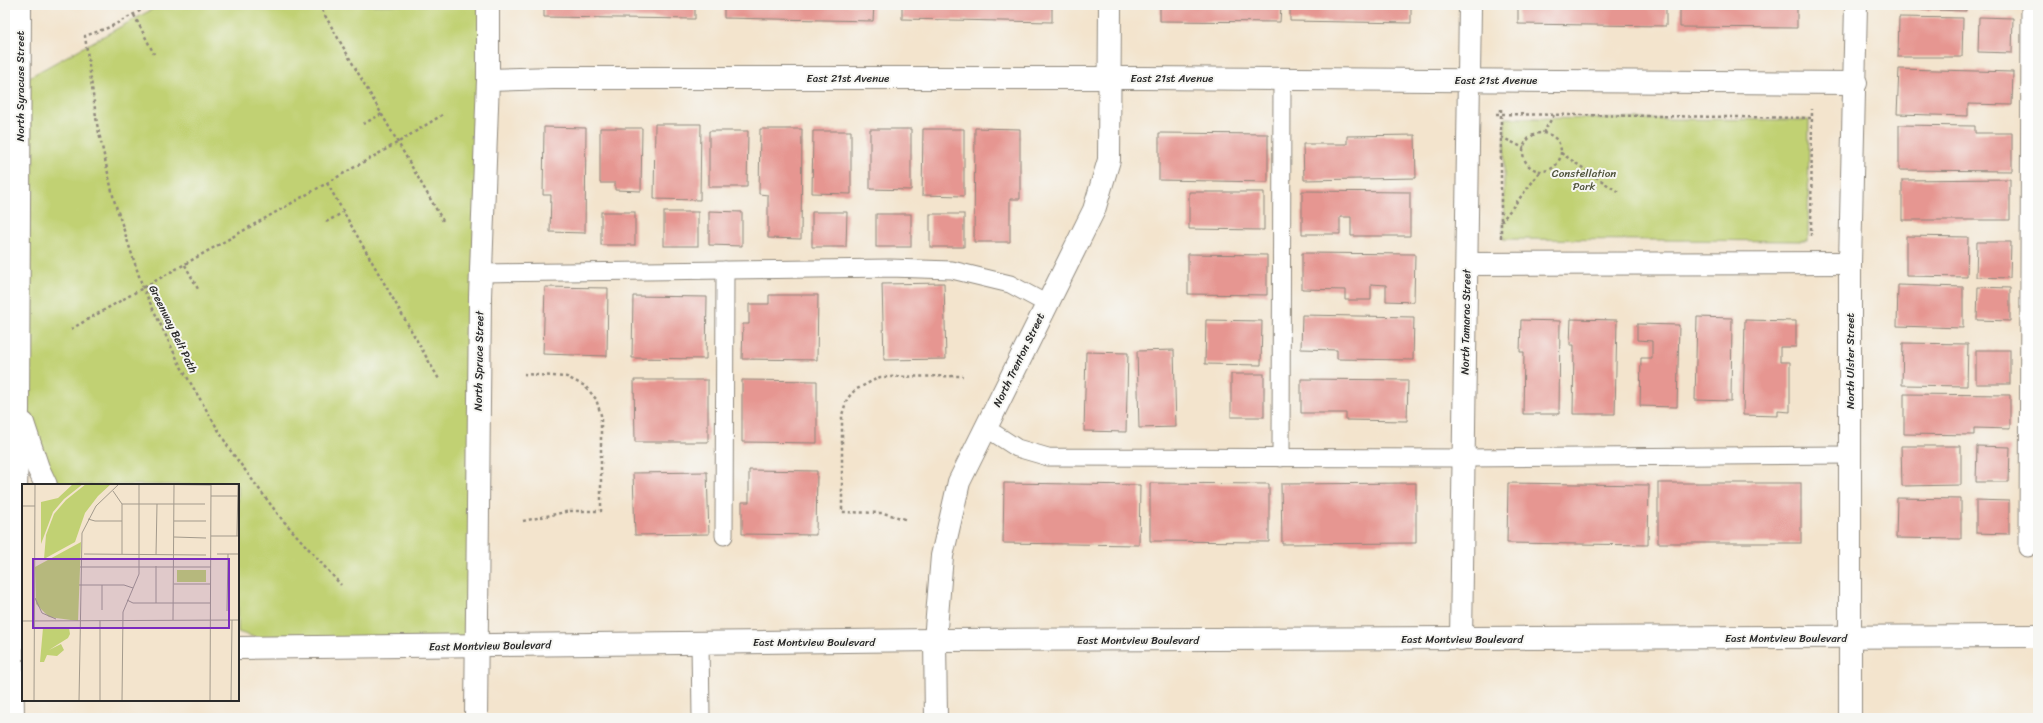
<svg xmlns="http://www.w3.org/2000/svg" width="2043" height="723" font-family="Sriracha,sans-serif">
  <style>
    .green { fill: #c1d173; stroke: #767e4f }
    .building { fill: #e69691 }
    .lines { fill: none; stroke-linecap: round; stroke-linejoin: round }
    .lane-casing { stroke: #8f887c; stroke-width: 19 }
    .street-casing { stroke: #8f887c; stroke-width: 24 }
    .secondary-casing { stroke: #8f887c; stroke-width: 24 }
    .path { stroke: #8f887c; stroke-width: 2.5; stroke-dasharray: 3 3; stroke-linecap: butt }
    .lane { stroke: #fff; stroke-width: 17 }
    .street { stroke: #fff; stroke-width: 22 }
    .secondary { stroke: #fff; stroke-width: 22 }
    .labels { text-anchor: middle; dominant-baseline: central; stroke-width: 4; stroke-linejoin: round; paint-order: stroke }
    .street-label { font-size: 11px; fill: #2b2b2b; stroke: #f6f6f2 }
    .park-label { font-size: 11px; fill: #50543d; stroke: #f6f6f2 }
    .inset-road { fill: none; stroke: #a39a8c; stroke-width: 1 }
    .view { fill: #7b2cbf; fill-opacity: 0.15; stroke: #7b2cbf; stroke-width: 2 }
    .inset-edge { fill: none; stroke: #2b2b2b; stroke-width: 2 }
  </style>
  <rect width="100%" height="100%" fill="#f6f6f2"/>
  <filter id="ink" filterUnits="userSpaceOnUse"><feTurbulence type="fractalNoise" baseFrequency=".025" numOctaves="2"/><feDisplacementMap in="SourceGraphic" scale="8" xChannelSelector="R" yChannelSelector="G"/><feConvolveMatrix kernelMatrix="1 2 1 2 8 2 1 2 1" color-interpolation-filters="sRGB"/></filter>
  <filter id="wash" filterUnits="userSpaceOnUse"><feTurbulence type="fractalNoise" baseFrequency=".012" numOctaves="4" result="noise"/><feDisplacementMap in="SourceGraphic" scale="16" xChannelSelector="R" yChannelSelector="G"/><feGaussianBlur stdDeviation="0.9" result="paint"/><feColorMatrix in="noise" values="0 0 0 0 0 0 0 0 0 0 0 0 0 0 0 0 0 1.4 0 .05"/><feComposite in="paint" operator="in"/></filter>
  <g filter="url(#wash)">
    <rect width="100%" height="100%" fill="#f3e4cd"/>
    <!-- green -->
    <g class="green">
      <path d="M 160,5 L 491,5 L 475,646 L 285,647 L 238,632 L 238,485 L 46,485 L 18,409 L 20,82 Z"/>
      <path d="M 1505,118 L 1809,120 L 1808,241 L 1503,239 Z"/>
    </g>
    <g id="blocks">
      <!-- building -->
      <g class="building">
        <path d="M 544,5 L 695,5 L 695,19 L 544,17 Z"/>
        <path d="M 724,5 L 874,5 L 873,21 L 724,18 Z"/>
        <path d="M 902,5 L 1052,5 L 1052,22 L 902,19 Z"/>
        <path d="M 1160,5 L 1281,5 L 1280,22 L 1160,21 Z"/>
        <path d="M 1290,5 L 1411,5 L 1411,23 L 1290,21 Z"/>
        <path d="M 1518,5 L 1666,5 L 1666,26 L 1518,24 Z"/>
        <path d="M 1680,5 L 1797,5 L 1797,28 L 1680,27 Z"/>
        <path d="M 1901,5 L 1966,5 L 1966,11 L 1901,9 Z"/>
        <path d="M 1978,5 L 2011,5 L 2011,7 L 1978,8 Z"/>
        <path d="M 1899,17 L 1963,18 L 1962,57 L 1898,57 Z"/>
        <path d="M 1979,17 L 2013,18 L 2012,53 L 1978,52 Z"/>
        <path d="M 1899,69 L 2013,72 L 2012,105 L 1968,104 L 1968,116 L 1897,114 Z"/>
        <path d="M 655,124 L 701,124 L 700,200 L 654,199 Z"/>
        <path d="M 1899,125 L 1975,126 L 1975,133 L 2012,133 L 2012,171 L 1899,170 Z"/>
        <path d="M 544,127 L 586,128 L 585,233 L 550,232 L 551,195 L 543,195 Z"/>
        <path d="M 600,128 L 642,128 L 641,191 L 615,190 L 615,183 L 600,183 Z"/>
        <path d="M 975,128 L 1020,129 L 1020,199 L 1010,199 L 1010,242 L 974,242 Z"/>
        <path d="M 760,129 L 802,129 L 801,239 L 768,238 L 768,195 L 759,194 Z"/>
        <path d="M 870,129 L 911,129 L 911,190 L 870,189 Z"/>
        <path d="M 923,129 L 964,129 L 964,196 L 922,195 Z"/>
        <path d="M 709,131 L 748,131 L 747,187 L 709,187 Z"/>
        <path d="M 813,131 L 851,131 L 851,194 L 812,193 Z"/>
        <path d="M 1159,133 L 1268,134 L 1268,182 L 1159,180 Z"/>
        <path d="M 1415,135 L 1416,178 L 1304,180 L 1303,144 L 1347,144 L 1347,136 Z"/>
        <path d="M 2010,179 L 2010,220 L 1902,220 L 1902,180 Z"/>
        <path d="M 1302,191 L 1410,192 L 1410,236 L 1351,236 L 1351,217 L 1340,217 L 1340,234 L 1302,234 Z"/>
        <path d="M 1189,192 L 1264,192 L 1264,230 L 1189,229 Z"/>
        <path d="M 709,211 L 742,212 L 742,246 L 709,245 Z"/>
        <rect x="601" y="212" width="34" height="33"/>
        <rect x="664" y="212" width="34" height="34"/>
        <path d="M 812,212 L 847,212 L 846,247 L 812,247 Z"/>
        <rect x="876" y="214" width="35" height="33"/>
        <rect x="930" y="214" width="34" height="33"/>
        <path d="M 1906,236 L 1968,237 L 1967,277 L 1906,276 Z"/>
        <path d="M 1977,242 L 2011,242 L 2010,278 L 1976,277 Z"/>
        <path d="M 1302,253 L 1415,254 L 1414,302 L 1386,301 L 1386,285 L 1371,284 L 1371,300 L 1345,300 L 1345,290 L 1302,289 Z"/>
        <path d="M 1188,254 L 1267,255 L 1267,295 L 1188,294 Z"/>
        <path d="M 944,283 L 946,359 L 884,360 L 882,284 Z"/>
        <path d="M 1898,285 L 1963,287 L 1963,328 L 1897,326 Z"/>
        <path d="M 545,287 L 608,288 L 607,356 L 543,354 Z"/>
        <path d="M 1978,287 L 2010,288 L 2010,321 L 1977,320 Z"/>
        <path d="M 769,295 L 818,295 L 817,360 L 742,359 L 743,324 L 749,324 L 749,304 L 769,304 Z"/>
        <path d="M 633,296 L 707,297 L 706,359 L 632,358 Z"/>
        <path d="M 1302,315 L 1414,317 L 1413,360 L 1337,359 L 1337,350 L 1301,349 Z"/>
        <path d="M 1697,317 L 1732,318 L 1731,401 L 1695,400 Z"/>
        <path d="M 1571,319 L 1617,320 L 1615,414 L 1573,414 L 1574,345 L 1570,345 Z"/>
        <path d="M 1206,320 L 1262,321 L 1261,365 L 1205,364 Z"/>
        <path d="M 1521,320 L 1560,321 L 1559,414 L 1523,414 L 1524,352 L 1520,352 Z"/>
        <path d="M 1745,320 L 1796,321 L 1796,347 L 1780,347 L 1780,362 L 1790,362 L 1790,412 L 1778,411 L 1778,416 L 1743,415 Z"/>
        <path d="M 1637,324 L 1679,325 L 1677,407 L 1640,406 L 1641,358 L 1652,358 L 1652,341 L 1637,340 Z"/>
        <path d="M 1903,343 L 1968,344 L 1967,386 L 1902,385 Z"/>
        <path d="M 1174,350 L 1176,427 L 1139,428 L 1137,351 Z"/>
        <rect x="1976" y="350" width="34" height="34"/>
        <path d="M 1086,352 L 1128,353 L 1126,432 L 1084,431 Z"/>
        <rect x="1231" y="374" width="33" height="43"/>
        <path d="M 1301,379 L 1408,380 L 1407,421 L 1346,420 L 1346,413 L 1301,413 Z"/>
        <path d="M 634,380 L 708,380 L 708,442 L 635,442 Z"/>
        <path d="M 742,380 L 817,381 L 817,443 L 742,442 Z"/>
        <path d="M 1904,394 L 2010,395 L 2010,429 L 1974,428 L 1974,435 L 1904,434 Z"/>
        <path d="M 1901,446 L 1961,446 L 1961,485 L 1902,486 Z"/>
        <path d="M 1977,446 L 2010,447 L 2009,482 L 1976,482 Z"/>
        <path d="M 749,470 L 817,471 L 816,535 L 742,534 L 742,502 L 749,502 Z"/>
        <path d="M 707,472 L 709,534 L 635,535 L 633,473 Z"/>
        <path d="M 1004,483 L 1140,485 L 1139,545 L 1003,543 Z"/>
        <path d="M 1150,483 L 1269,484 L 1269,542 L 1150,541 Z"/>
        <path d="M 1416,483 L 1416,543 L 1282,544 L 1281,484 Z"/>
        <path d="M 1508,483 L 1649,485 L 1648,545 L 1507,543 Z"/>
        <rect x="1658" y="483" width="143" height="60"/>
        <path d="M 1897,498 L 1961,499 L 1961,539 L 1896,538 Z"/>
        <path d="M 1976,500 L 2009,501 L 2009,534 L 1976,533 Z"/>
      </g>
    </g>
  </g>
  <g filter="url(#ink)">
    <use href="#blocks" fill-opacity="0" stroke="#8f887c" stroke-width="1"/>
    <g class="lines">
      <defs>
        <g id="lane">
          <path d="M 481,273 L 890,268 L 952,270 L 1010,284 L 1047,304"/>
          <path d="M 986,428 L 1017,448 L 1048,457 L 1464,458 L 1850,455"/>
          <path d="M 1281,458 L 1282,79"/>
          <path d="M 724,536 L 725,270"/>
          <path d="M 2028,548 L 2030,5"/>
          <path d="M 700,642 L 701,718"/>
        </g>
        <g id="street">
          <path d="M 488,80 L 553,78 L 1144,78 L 1856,83"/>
          <path d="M 1467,264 L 1850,263"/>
          <path d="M 1461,639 L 1470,5"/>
          <path d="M 476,718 L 480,297 L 488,80 L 488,5"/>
          <path d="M 936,718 L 935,640 L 942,556 L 959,482 L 1094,210 L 1109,160 L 1110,5"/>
          <path d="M 1850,718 L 1850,263 L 1856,5"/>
        </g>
        <g id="secondary">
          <path d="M 23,423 L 38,468 L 46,485"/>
          <path d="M 238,648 L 935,640 L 2038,636"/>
          <path d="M 13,718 L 12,650 L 18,409 L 20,5"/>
        </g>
      </defs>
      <!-- lane casing -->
      <use href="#lane" class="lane-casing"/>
      <!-- street casing -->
      <use href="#street" class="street-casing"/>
      <!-- secondary casing -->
      <use href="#secondary" class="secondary-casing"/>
      <!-- path -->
      <g class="path">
        <path d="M 151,5 L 110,27 L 85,36 L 97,124 L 114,200 L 143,288 L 180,365 L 230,450 L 280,517 L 341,585"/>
        <path d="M 319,5 L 443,221"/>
        <path d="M 134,15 L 154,54"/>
        <path d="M 1496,114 L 1812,118"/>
        <path d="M 363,124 L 382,114"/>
        <path d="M 1543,133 L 1554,115"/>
        <circle cx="1542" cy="152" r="19"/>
        <path d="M 1501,137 L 1524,148"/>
        <path d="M 1561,153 L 1618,192"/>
        <path d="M 327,183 L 440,381"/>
        <path d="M 326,222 L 344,212"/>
        <path d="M 1501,222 L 1541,171"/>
        <path d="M 1811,236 L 1812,109"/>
        <path d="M 1501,238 L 1501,107"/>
        <path d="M 185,265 L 198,289"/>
        <path d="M 71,329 L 397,143 L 442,115"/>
        <path d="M 905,519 L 883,513 L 842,512 L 842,415 L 847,399 L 855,390 L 880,377 L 963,376"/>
        <path d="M 523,521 L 570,511 L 601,511 L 601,415 L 596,399 L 585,386 L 567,377 L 524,374"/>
      </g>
      <!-- lane -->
      <use href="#lane" class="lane"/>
      <!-- street -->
      <use href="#street" class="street"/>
      <!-- secondary -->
      <use href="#secondary" class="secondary"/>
    </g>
  </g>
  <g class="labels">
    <!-- street labels -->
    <g class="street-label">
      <text x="848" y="78">East 21st Avenue</text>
      <text x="1172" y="78">East 21st Avenue</text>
      <text x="1496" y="80">East 21st Avenue</text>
      <text transform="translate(20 86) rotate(-90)">North Syracuse Street</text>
      <text transform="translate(1466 322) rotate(-89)">North Tamarac Street</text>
      <text transform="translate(173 329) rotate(64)">Greenway Belt Path</text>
      <text transform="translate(1019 360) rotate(-64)">North Trenton Street</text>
      <text transform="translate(479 361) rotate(-89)">North Spruce Street</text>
      <text transform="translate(1850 361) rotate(-90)">North Ulster Street</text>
      <text x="1786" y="638">East Montview Boulevard</text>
      <text x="1462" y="639">East Montview Boulevard</text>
      <text x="1138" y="640">East Montview Boulevard</text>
      <text x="814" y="642">East Montview Boulevard</text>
      <text transform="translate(490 646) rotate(-1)">East Montview Boulevard</text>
    </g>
    <!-- park labels -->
    <g class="park-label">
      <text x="1584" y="173">Constellation<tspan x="1584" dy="13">Park</tspan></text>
    </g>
  </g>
  <!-- overview -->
  <g transform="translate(22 484)">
    <rect width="217" height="217" fill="#f3e4cd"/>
    <path d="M 51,0 L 61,0 L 42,15 L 31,28 L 19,60 L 19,18 L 36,14 ZM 64,0 L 89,0 L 76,12 L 63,29 L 53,58 L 22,75 L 24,51 L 32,30 L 44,16 ZM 59,58 L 56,137 L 27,133 L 14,120 L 13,83 ZM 155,86 L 184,86 L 184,98 L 155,98 ZM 21,144 L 47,144 L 48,150 L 46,154 L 27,166 L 39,160 L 42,166 L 35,172 L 25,171 L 22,178 L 18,178 Z" fill="#c1d173"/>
    <path class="inset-road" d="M 114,0 L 189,1M 91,7 L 100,20 L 100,70M 189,12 L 216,12M 100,20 L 183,20M 0,22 L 13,22M 66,35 L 73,37 L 100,37M 152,37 L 184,37M 189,52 L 217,52M 215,52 L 216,0M 152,53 L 184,54M 62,70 L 184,71M 195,70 L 217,70M 134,71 L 135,20M 58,83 L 189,83M 152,100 L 188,100M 57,101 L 102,101 L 111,104M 13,114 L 20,129 L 34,135M 105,116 L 111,119 L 188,119M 134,119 L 134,82M 80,126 L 80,101M 205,127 L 206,70M 151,136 L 152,1M 0,137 L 217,136M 12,217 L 13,0M 57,217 L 60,49 L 74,22 L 97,0M 78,217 L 78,136M 100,217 L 101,128 L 117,90 L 117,1M 188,217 L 189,0M 209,217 L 210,136"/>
    <path class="view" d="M 11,75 L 207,75 L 207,144 L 11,144 Z"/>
    <rect width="217" height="217" class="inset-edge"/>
  </g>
  <!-- margin -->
  <rect width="2043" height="723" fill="none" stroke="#f6f6f2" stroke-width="20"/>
</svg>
